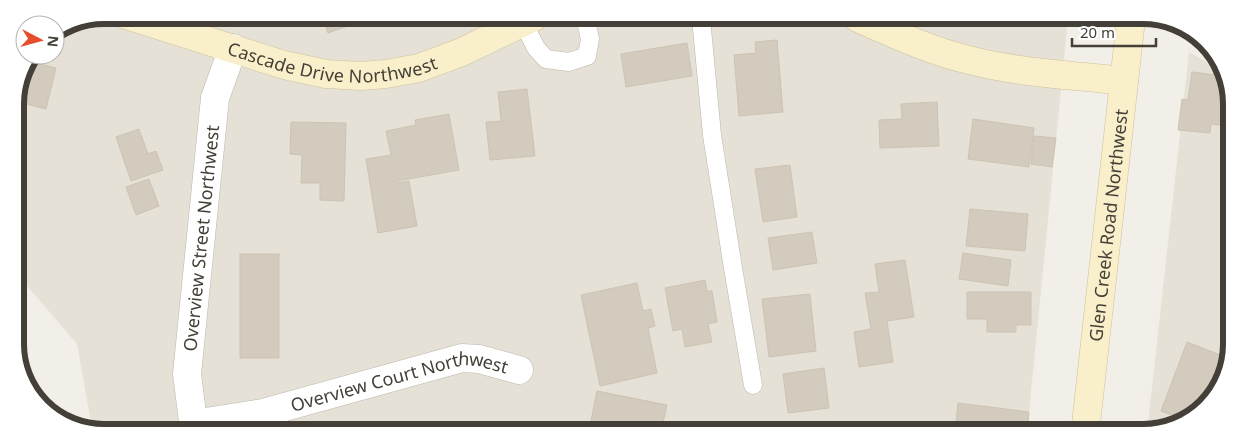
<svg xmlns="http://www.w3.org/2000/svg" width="1247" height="448" font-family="'Noto Sans',sans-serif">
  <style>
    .residential { fill: #e5e1d6 }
    .building { fill: #d3cbbe; stroke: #cdc3b2 }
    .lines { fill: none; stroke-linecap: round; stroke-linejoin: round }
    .lane-casing { stroke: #bdb7ab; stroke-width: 19 }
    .street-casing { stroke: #bdb7ab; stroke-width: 29 }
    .secondary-casing { stroke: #cdc29b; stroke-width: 29 }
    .lane { stroke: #fff; stroke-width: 18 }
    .street { stroke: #fff; stroke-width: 28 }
    .secondary { stroke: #f9efcb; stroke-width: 28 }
    .labels { text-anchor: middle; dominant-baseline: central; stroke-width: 4; stroke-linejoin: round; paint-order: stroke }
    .street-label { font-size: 18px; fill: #454037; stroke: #fff }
    .rim { fill: none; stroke: #454037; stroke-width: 6 }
  </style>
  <rect width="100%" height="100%" fill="#f2efe8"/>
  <!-- residential -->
  <g class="residential">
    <path d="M 104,15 L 1068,19 L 1027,432 L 92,428 L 77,344 L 16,273 L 15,98 L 24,64 L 31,55 L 55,55 L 55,33 Z"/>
    <path d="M 1189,52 L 1222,71 L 1231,92 L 1227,372 L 1197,415 L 1147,433 Z"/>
  </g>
  <!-- building -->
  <g class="building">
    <path d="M 322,16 L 376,16 L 328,33 Z"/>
    <path d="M 777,40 L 783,112 L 739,116 L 734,55 L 756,53 L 755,42 Z"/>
    <path d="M 687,43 L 692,76 L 626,87 L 621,54 Z"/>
    <path d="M 27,61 L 56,68 L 46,109 L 15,101 L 24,64 Z"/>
    <path d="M 1192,72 L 1224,76 L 1231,92 L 1227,126 L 1211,124 L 1210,133 L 1178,130 L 1182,99 L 1188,100 Z"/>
    <path d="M 527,89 L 535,156 L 490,160 L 486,122 L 501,121 L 498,92 Z"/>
    <path d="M 937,102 L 939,146 L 880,148 L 879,120 L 902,119 L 901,104 Z"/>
    <path d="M 449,114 L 459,170 L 397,181 L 397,183 L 409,181 L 417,226 L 378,233 L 366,159 L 391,155 L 386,131 L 416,125 L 415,120 Z"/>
    <path d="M 973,119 L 1034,128 L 1029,167 L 968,159 Z"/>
    <path d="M 291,122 L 346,123 L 344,201 L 320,200 L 320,183 L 301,183 L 302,155 L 290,154 Z"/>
    <path d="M 139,129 L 148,154 L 156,151 L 163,170 L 131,181 L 116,137 Z"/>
    <path d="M 1034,136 L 1056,138 L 1052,167 L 1031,164 Z"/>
    <path d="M 790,165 L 797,217 L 763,222 L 755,169 Z"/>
    <path d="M 149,179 L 159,206 L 136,215 L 126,187 Z"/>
    <path d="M 970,209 L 1028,214 L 1025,251 L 966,246 Z"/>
    <path d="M 812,232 L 817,263 L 773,270 L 768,238 Z"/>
    <path d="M 963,253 L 1011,260 L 1008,286 L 959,279 Z"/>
    <rect x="240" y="254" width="39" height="104"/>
    <path d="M 905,260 L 914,317 L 887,321 L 893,362 L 859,367 L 854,332 L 871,329 L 865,293 L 879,292 L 875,264 Z"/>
    <path d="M 705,280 L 707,291 L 712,291 L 717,322 L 708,324 L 712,342 L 685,347 L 682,329 L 673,331 L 665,288 Z"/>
    <path d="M 637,283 L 643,311 L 651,309 L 655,326 L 648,328 L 657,373 L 600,386 L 581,295 Z"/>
    <path d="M 967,292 L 1031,292 L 1031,325 L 1016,325 L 1016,332 L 987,332 L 987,319 L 967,319 Z"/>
    <path d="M 810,294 L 816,351 L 769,357 L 762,299 Z"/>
    <path d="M 1187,342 L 1228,358 L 1227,369 L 1224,376 L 1197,415 L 1184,420 L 1161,411 Z"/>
    <path d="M 824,368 L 829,408 L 788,413 L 783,374 Z"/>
    <path d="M 597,391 L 667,405 L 661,431 L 589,431 Z"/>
    <path d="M 958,403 L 1029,412 L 1027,432 L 955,432 Z"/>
  </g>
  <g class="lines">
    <defs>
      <g id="lane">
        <path d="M 701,18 L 712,135 L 733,268 L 753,385"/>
        <path d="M 523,22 L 536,48 L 546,59 L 569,62 L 587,56 L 590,39 L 585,17"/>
      </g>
      <g id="street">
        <path id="s1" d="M 193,424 L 263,413 L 462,358 L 479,359 L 519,370"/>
        <path id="s2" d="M 194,429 L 187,374 L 215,98 L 233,48"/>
      </g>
      <g id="secondary">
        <path id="s3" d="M 126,15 L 284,65 L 326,74 L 361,76 L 386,74 L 419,68 L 462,52 L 534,17"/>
        <path d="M 858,18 C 894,34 931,51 969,60 C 1019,73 1073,75 1124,81"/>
        <path id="s4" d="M 1085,433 L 1131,19"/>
      </g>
    </defs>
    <!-- lane casing -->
    <use href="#lane" class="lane-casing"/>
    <!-- street casing -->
    <use href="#street" class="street-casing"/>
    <!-- secondary casing -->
    <use href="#secondary" class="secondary-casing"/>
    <!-- lane -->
    <use href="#lane" class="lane"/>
    <!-- street -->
    <use href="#street" class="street"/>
    <!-- secondary -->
    <use href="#secondary" class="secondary"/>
  </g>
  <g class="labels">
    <!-- street labels -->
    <g class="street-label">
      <text stroke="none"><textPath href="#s3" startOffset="214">Cascade Drive Northwest</textPath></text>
      <text stroke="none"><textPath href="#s4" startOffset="209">Glen Creek Road Northwest</textPath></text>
      <text stroke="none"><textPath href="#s2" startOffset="192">Overview Street Northwest</textPath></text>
      <text stroke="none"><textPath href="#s1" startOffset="212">Overview Court Northwest</textPath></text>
    </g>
  </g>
  <!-- crop -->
  <path d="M0 0H1247V448H0ZM104 24H1143A80 80 0 0 1 1223 104V344A80 80 0 0 1 1143 424H104A80 80 0 0 1 24 344V104A80 80 0 0 1 104 24Z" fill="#fff" fill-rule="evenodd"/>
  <path class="rim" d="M104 24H1143A80 80 0 0 1 1223 104V344A80 80 0 0 1 1143 424H104A80 80 0 0 1 24 344V104A80 80 0 0 1 104 24Z"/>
  <!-- north arrow -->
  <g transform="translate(40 40) rotate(96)"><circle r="24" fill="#ffffff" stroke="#b5b3af"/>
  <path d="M0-4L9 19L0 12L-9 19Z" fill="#e54d2c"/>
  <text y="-8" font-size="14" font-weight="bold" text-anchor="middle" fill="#454037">N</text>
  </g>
  <!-- scale -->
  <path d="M1072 38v8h84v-8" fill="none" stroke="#454037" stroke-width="2.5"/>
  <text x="1080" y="38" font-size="15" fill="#454037" stroke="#ffffff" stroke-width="4" paint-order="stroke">20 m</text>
</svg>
